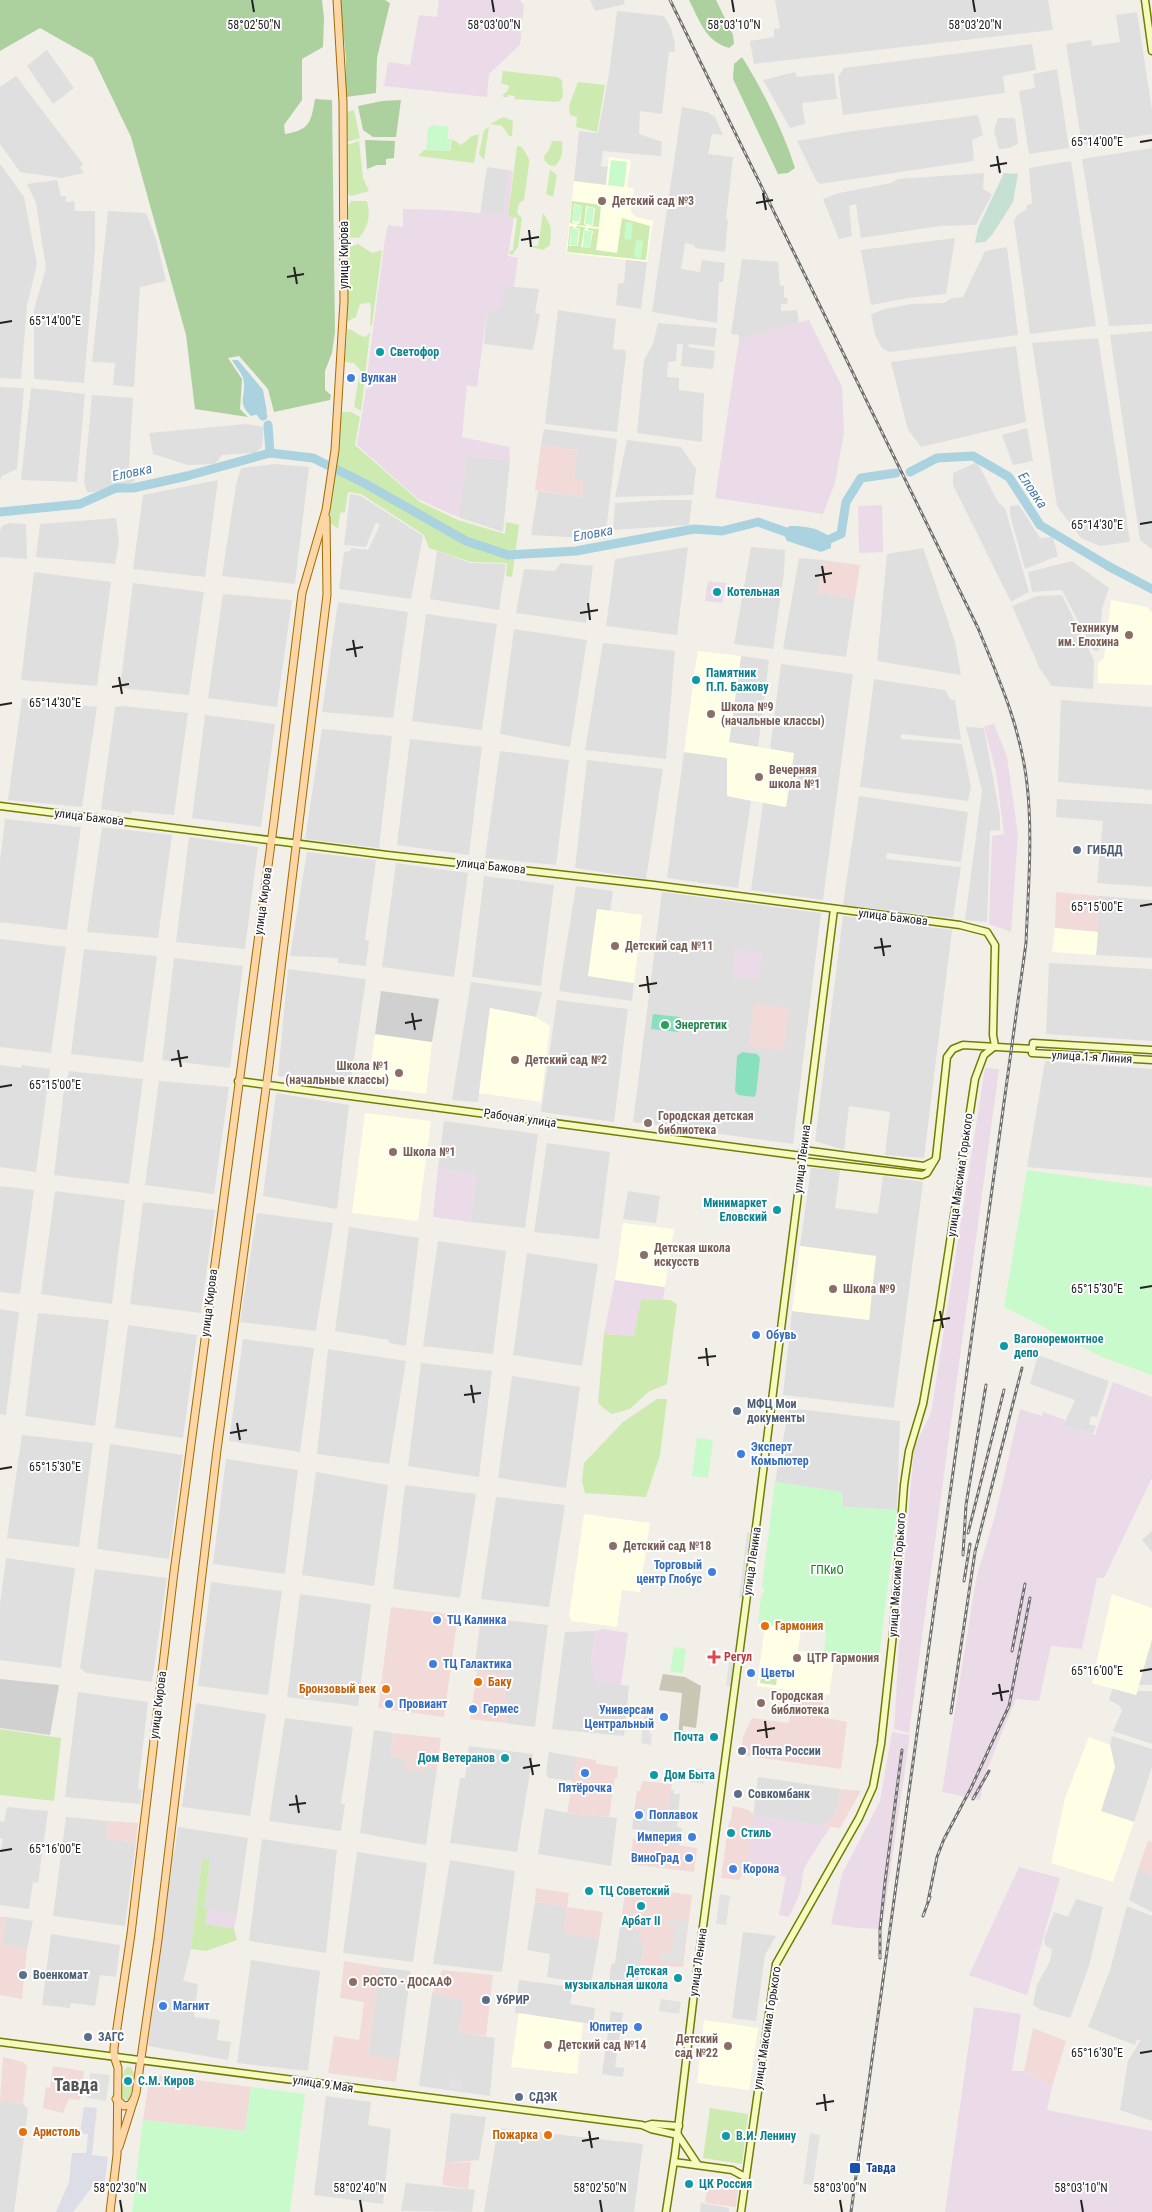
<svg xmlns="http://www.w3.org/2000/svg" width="1152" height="2212" font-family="'Roboto Condensed',sans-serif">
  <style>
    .residential { fill: #e0dfdf }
    .commercial { fill: #f2dad9 }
    .industrial { fill: #ebdbe8 }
    .education { fill: #ffffe5 }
    .religious { fill: #d0d0d0 }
    .construction { fill: #c7c7b4 }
    .grass { fill: #cdebb0 }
    .forest { fill: #add19e }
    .wetland { fill: #c6e0d4 }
    .park { fill: #c8facc }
    .pitch { fill: #88e0be }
    .parking { fill: #e2e2e2 }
    .plaza { fill: #dddde8 }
    .water { fill: #aad3df }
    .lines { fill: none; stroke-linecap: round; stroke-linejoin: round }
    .river { stroke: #aad3df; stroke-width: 9 }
    .secondary-casing { stroke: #707d05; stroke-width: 9 }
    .primary-casing { stroke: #a06b00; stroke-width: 9 }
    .secondary { stroke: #f7fabf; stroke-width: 6 }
    .primary { stroke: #fcd6a4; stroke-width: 7 }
    .rail-casing { stroke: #707070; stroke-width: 3 }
    .rail { stroke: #fff; stroke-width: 1; stroke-dasharray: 4; stroke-linecap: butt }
    .ticks { fill: none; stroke: #222; stroke-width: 2 }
    .education-dot { fill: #8d6e63; stroke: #fff; stroke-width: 2 }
    .culture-dot { fill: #0f9aa8; stroke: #fff; stroke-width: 2 }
    .shop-dot { fill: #3f7fe0; stroke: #fff; stroke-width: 2 }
    .service-dot { fill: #5c6f8a; stroke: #fff; stroke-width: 2 }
    .leisure-dot { fill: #2e9e5b; stroke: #fff; stroke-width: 2 }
    .food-dot { fill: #e8710a; stroke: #fff; stroke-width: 2 }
    .health-dot { fill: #e0444e; stroke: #fff; stroke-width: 2 }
    .transit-dot { fill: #1a4fb4; stroke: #fff; stroke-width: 2 }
    .labels { text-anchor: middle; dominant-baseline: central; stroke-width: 4; stroke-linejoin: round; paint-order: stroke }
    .education-label { font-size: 12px; font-weight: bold; fill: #785e54; stroke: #fff; text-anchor: start }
    .street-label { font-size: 12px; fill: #222; stroke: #fff }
    .culture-label { font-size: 12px; font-weight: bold; fill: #0d838f; stroke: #fff; text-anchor: start }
    .shop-label { font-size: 12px; font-weight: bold; fill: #366cbe; stroke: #fff; text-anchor: start }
    .service-label { font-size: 12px; font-weight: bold; fill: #4e5e75; stroke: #fff; text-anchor: start }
    .leisure-label { font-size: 12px; font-weight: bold; fill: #27864d; stroke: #fff; text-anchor: start }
    .park-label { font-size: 12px; fill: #0c8416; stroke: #fff }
    .food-label { font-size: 12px; font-weight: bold; fill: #c56008; stroke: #fff; text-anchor: start }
    .health-label { font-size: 12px; font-weight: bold; fill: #be3a42; stroke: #fff; text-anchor: start }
    .transit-label { font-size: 12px; font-weight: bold; fill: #164399; stroke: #fff; text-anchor: start }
    .water-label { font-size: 14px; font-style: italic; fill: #4a7aab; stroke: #fff }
    .district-label { font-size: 18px; font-weight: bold; fill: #555; stroke: #fff }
    .ticks-label { font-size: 12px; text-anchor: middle; fill: #222; stroke: #fff; stroke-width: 4; stroke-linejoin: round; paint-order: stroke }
  </style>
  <rect width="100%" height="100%" fill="#f2efe9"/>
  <!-- residential -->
  <g class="residential">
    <path d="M 590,0 L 624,0 L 625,4 L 595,11 Z"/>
    <path d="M 775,0 L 1048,0 L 1053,30 L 754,64 L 750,41 L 774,37 L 774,29 L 780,28 Z"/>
    <path d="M 617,11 L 664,16 L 671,28 L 675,45 L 674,52 L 669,52 L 662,114 L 640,111 L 639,134 L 662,142 L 661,156 L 603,151 L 601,166 L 608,167 L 606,186 L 574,181 L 579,131 L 598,133 L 609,74 Z"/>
    <path d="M 1137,12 L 1152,110 L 1152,134 L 1082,145 L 1066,44 L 1091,40 L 1092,46 L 1120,42 L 1116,15 Z"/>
    <path d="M 1032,44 L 1036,70 L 1003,76 L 1005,93 L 843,115 L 838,77 L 844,68 Z"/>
    <path d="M 47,50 L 74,88 L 53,104 L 27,66 Z"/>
    <path d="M 1057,69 L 1069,148 L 1029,154 L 1019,91 L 1035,88 L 1033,74 Z"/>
    <path d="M 795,72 L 797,77 L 834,73 L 837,99 L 802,103 L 805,124 L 790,128 L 763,80 Z"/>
    <path d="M 16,76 L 83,164 L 80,167 L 84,173 L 61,178 L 20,172 L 0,144 L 0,87 Z"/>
    <path d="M 682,107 L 707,112 L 715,117 L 723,135 L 712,134 L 708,154 L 733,157 L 726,219 L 728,220 L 725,252 L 695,248 L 694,245 L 685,243 L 681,269 L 700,272 L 702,260 L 725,263 L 723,282 L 719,282 L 717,323 L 652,312 Z"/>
    <path d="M 978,115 L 983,135 L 972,140 L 974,161 L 820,184 L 816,180 L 797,141 L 847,132 Z"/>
    <path d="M 998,118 L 1015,118 L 1018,144 L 1009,148 L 999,149 L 994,131 Z"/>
    <path d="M 1152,148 L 1152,324 L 1109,326 L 1082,159 Z"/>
    <path d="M 1071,161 L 1096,326 L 1030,334 L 1014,221 L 1017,215 L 1027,209 L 1026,206 L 1032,203 L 1029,168 Z"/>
    <path d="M 0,164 L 24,197 L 37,264 L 27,306 L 21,379 L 0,378 Z"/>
    <path d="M 487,167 L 508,170 L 504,215 L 480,214 Z"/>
    <path d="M 984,173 L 983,189 L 992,194 L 976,225 L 940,226 L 861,238 L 856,204 L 849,206 L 852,236 L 839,239 L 823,199 L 839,193 L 891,183 L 898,179 Z"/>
    <path d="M 57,180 L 61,196 L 66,196 L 66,202 L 74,201 L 75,211 L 95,211 L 95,251 L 84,383 L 35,379 L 34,376 L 34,309 L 46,268 L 36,203 L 27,184 Z"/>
    <path d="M 108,211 L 146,213 L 156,239 L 166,281 L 140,287 L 134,387 L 113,385 L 115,363 L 92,362 Z"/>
    <path d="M 955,238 L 946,294 L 908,298 L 871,305 L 861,250 Z"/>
    <path d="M 1007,247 L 1018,335 L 898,351 L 889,352 L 882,348 L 875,335 L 871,314 L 885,309 L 911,304 L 944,303 L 952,298 L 963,297 L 985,251 Z"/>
    <path d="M 626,259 L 647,262 L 641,309 L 616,305 L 618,284 L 624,283 Z"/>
    <path d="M 742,259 L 778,262 L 780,285 L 784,286 L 784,297 L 788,299 L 787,304 L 781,304 L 781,311 L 797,310 L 799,324 L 739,339 L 739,335 L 731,334 Z"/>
    <path d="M 505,286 L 539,289 L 535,313 L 540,314 L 533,350 L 484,344 L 487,311 Z"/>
    <path d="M 558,310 L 616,319 L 613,349 L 625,350 L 626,354 L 617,432 L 545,424 Z"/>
    <path d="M 658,323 L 717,328 L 714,347 L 689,344 L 688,347 L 715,351 L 713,369 L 681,366 L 683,344 L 677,344 L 676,361 L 668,362 L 667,377 L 679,378 L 679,390 L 704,393 L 702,442 L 637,433 L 644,360 L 653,344 Z"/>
    <path d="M 1152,331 L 1152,549 L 1140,540 L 1110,335 Z"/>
    <path d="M 1098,338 L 1130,542 L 1100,546 L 1081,538 L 1057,506 L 1032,343 Z"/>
    <path d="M 1016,346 L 1026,422 L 921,447 L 908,430 L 891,362 Z"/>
    <path d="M 0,387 L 24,388 L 17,469 L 2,476 L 0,481 Z"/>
    <path d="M 31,388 L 85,394 L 77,482 L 21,480 Z"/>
    <path d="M 92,395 L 133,398 L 129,467 L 134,469 L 136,478 L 134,482 L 94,492 L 87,492 L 84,482 Z"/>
    <path d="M 246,424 L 264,427 L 262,447 L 255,453 L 222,455 L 215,464 L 188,465 L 153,454 L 149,433 Z"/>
    <path d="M 1027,428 L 1033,461 L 1013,465 L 1002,435 Z"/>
    <path d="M 544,429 L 617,439 L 605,539 L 531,535 L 538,491 L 583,497 L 574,478 L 577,450 L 541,445 Z"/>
    <path d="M 627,440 L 681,447 L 696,469 L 693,495 L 615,497 Z"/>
    <path d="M 467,457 L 510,459 L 503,532 L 458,517 Z"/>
    <path d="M 977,462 L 998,502 L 1005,508 L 1029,592 L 1011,602 L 953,485 L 953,473 Z"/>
    <path d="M 275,464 L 309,467 L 295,584 L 222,576 L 236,485 L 241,468 Z"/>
    <path d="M 218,480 L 205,577 L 133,569 L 143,495 Z"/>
    <path d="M 350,494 L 361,496 L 423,536 L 411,599 L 339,589 L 344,552 L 350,551 L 351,548 L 368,550 L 380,525 L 376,522 L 366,547 L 344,545 Z"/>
    <path d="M 661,500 L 692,500 L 689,525 L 613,530 L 615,503 Z"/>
    <path d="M 1019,505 L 1040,538 L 1053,537 L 1058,556 L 1025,569 L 1010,515 L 1010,506 Z"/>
    <path d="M 116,518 L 119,542 L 115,564 L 36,557 L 40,524 Z"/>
    <path d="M 9,523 L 26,524 L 27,559 L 0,557 L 0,531 L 2,526 Z"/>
    <path d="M 688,547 L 677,635 L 606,626 L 615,559 Z"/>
    <path d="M 751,547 L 785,550 L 784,573 L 773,649 L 734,644 Z"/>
    <path d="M 923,548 L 955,642 L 961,675 L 877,661 L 887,554 Z"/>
    <path d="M 437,551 L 471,563 L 506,564 L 499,610 L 430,599 Z"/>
    <path d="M 799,558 L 823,560 L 818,593 L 855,598 L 846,657 L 783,649 Z"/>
    <path d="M 1072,561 L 1109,588 L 1102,609 L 1099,651 L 1093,650 L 1062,590 L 1032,592 L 1028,572 Z"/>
    <path d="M 561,563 L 593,566 L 586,623 L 516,613 L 524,569 L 555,571 Z"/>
    <path d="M 34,572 L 111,582 L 97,686 L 21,680 Z"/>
    <path d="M 133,583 L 204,592 L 189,695 L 120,688 Z"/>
    <path d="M 223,594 L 292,600 L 277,707 L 208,698 Z"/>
    <path d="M 1062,595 L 1094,660 L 1093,689 L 1052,686 L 1040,669 L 1012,606 L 1037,596 Z"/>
    <path d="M 338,602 L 408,612 L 393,718 L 322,712 Z"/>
    <path d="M 426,614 L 497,624 L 482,730 L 412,721 Z"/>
    <path d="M 514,629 L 587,640 L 570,747 L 500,734 Z"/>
    <path d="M 603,643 L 675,651 L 666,759 L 585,750 Z"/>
    <path d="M 741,656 L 769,660 L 758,747 L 729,743 Z"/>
    <path d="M 781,664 L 853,674 L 823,900 L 751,890 L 763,803 L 786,807 L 794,754 L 770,749 Z"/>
    <path d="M 874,679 L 945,690 L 951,700 L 955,700 L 961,740 L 901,734 L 901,739 L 962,744 L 971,787 L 968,801 L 860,787 Z"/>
    <path d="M 22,698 L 97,707 L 82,807 L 8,800 Z"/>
    <path d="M 1061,700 L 1152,707 L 1152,790 L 1058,782 Z"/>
    <path d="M 123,706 L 188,713 L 174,815 L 132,811 L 131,814 L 101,809 L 115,707 Z"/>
    <path d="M 205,715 L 275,724 L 261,827 L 192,818 Z"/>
    <path d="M 966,727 L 984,728 L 1000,816 L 1000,830 L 990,831 L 987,922 L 965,920 L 982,791 Z"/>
    <path d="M 322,729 L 392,736 L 379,848 L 305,839 Z"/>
    <path d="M 410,739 L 482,747 L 469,855 L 397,845 Z"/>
    <path d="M 500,751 L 569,760 L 556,865 L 485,858 Z"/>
    <path d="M 684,752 L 727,758 L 727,796 L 751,801 L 738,888 L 667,878 Z"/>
    <path d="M 587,760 L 663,769 L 646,879 L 575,868 Z"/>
    <path d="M 859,796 L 968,812 L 961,862 L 887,853 L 886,859 L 961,867 L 953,918 L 843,905 Z"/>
    <path d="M 1057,799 L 1152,804 L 1152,887 L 1097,883 L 1103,821 L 1056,817 Z"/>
    <path d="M 5,819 L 81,827 L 67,930 L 0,922 L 0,861 Z"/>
    <path d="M 102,827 L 172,835 L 158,938 L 87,932 Z"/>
    <path d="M 189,837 L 258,847 L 245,949 L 176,942 Z"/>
    <path d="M 307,852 L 376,860 L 365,940 L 369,941 L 366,966 L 338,963 L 338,958 L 290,956 Z"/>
    <path d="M 396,863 L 468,873 L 454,977 L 382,967 Z"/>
    <path d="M 484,876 L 554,885 L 541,986 L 472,977 Z"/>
    <path d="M 576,886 L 613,891 L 610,911 L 597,910 L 588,976 L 634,983 L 632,1001 L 559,991 Z"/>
    <path d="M 662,892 L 821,913 L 793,1144 L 633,1122 Z"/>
    <path d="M 1099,896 L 1152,900 L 1152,958 L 1096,955 Z"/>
    <path d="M 843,916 L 952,930 L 924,1158 L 885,1155 L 890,1112 L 849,1106 L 844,1150 L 815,1141 Z"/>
    <path d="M 0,939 L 66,947 L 51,1053 L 0,1047 Z"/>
    <path d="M 84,949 L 157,956 L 143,1062 L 71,1054 Z"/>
    <path d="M 174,958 L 243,966 L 230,1068 L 162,1060 Z"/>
    <path d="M 1049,963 L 1152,969 L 1152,1041 L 1046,1034 Z"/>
    <path d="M 288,969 L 366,979 L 350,1086 L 278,1076 Z"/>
    <path d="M 471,982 L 542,992 L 536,1017 L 490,1008 L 478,1102 L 452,1100 Z"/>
    <path d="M 557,1000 L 628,1009 L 614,1122 L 541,1112 Z"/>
    <path d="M 1045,1061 L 1152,1069 L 1152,1178 L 1027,1167 Z"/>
    <path d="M 0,1065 L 21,1068 L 22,1065 L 50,1069 L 36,1172 L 0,1167 Z"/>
    <path d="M 69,1071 L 143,1079 L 129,1184 L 54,1175 L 63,1097 Z"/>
    <path d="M 159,1081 L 229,1087 L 214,1194 L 145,1185 Z"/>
    <path d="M 276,1093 L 349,1105 L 337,1209 L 263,1196 Z"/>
    <path d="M 444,1121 L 538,1134 L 525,1228 L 471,1222 L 476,1175 L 438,1168 Z"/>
    <path d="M 547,1143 L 610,1152 L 599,1239 L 534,1232 Z"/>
    <path d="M 811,1168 L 840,1170 L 835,1208 L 878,1214 L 883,1176 L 923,1182 L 894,1408 L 783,1395 L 792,1311 L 869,1319 L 875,1256 L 800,1246 Z"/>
    <path d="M 0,1186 L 34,1190 L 20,1294 L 0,1292 Z"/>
    <path d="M 55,1191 L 125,1200 L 112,1304 L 41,1294 Z"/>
    <path d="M 628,1191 L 660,1196 L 656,1223 L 623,1219 Z"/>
    <path d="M 143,1202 L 215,1210 L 201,1313 L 130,1304 Z"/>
    <path d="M 257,1213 L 333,1223 L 316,1331 L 240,1322 Z"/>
    <path d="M 349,1227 L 419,1238 L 406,1346 L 389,1343 L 389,1340 L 335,1331 Z"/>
    <path d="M 438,1241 L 506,1251 L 493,1354 L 423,1346 Z"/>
    <path d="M 527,1253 L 598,1264 L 582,1366 L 513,1355 Z"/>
    <path d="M 0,1309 L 19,1312 L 6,1415 L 0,1414 Z"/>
    <path d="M 38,1313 L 109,1320 L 95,1426 L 25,1416 Z"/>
    <path d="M 128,1325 L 197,1335 L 183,1438 L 115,1428 Z"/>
    <path d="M 243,1339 L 314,1348 L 300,1452 L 229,1441 Z"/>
    <path d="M 328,1349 L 406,1361 L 389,1464 L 317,1454 Z"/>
    <path d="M 1038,1355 L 1109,1381 L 1097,1417 L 1091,1416 L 1089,1424 L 1096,1426 L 1093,1434 L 1063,1426 L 1075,1400 L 1030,1384 Z"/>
    <path d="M 421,1363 L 492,1371 L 479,1477 L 408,1466 Z"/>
    <path d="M 512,1376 L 580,1387 L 566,1488 L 498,1478 Z"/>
    <path d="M 789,1408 L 900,1421 L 897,1510 L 843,1507 L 842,1492 L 775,1482 Z"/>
    <path d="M 22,1435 L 93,1443 L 79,1547 L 7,1538 Z"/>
    <path d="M 110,1444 L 183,1455 L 169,1559 L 97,1549 Z"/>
    <path d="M 226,1459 L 298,1470 L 285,1574 L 213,1564 Z"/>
    <path d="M 316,1472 L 388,1485 L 374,1586 L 302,1575 Z"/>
    <path d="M 405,1485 L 476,1494 L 460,1598 L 393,1589 Z"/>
    <path d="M 496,1497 L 565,1505 L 549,1607 L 481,1599 Z"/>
    <path d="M 1152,1531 L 1152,1552 L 1142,1540 Z"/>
    <path d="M 6,1558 L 75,1568 L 61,1668 L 0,1660 L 0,1605 Z"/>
    <path d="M 95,1569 L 167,1578 L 152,1682 L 86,1673 L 80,1668 Z"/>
    <path d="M 211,1582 L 282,1591 L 268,1695 L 198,1686 Z"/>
    <path d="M 300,1594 L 371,1604 L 358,1706 L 287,1697 Z"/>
    <path d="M 481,1617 L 548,1625 L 535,1727 L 505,1723 L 508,1701 L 504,1701 L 507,1675 L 474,1671 Z"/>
    <path d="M 595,1631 L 591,1662 L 596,1681 L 629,1686 L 624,1736 L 552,1729 L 565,1632 Z"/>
    <path d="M 1152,1639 L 1152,1685 L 1139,1685 Z"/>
    <path d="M 1113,1688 L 1136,1695 L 1138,1691 L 1152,1691 L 1152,1744 L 1113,1731 L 1122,1711 L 1120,1706 L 1109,1700 Z"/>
    <path d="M 78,1692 L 148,1702 L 138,1788 L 142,1790 L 140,1804 L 65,1797 Z"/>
    <path d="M 196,1703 L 266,1714 L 250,1816 L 182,1807 Z"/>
    <path d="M 285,1718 L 353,1727 L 341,1803 L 345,1804 L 341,1831 L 269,1821 Z"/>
    <path d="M 374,1730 L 393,1733 L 391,1756 L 406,1758 L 424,1767 L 437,1769 L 426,1845 L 360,1833 Z"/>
    <path d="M 1112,1736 L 1152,1749 L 1152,1767 L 1134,1822 L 1100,1811 L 1115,1767 L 1110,1745 Z"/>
    <path d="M 469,1746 L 533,1754 L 517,1852 L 450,1843 L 460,1778 L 465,1778 Z"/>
    <path d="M 549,1752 L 577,1757 L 574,1781 L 548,1778 L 546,1772 Z"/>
    <path d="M 758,1777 L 841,1789 L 836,1813 L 823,1826 L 753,1816 Z"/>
    <path d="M 671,1790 L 674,1790 L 674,1794 L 680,1794 L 677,1827 L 682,1828 L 679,1846 L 666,1844 L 667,1833 L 632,1829 L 635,1805 L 648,1806 L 646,1820 L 662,1822 L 663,1813 L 667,1813 Z"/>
    <path d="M 7,1807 L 48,1811 L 38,1883 L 33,1882 L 29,1909 L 0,1905 L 0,1857 L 3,1839 L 0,1838 L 0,1821 L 4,1822 Z"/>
    <path d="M 545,1808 L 567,1813 L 617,1818 L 611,1866 L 538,1854 Z"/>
    <path d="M 66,1817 L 108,1821 L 106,1839 L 136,1843 L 125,1926 L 53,1916 Z"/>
    <path d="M 178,1827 L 248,1838 L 237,1915 L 204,1909 L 210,1861 L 202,1859 L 191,1949 L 183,1981 L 198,1984 L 194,2017 L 220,2020 L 217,2040 L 231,2042 L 228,2060 L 148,2046 L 171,1854 L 174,1855 Z"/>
    <path d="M 262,1839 L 337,1850 L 326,1953 L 249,1941 Z"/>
    <path d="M 357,1852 L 427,1863 L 413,1962 L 343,1953 Z"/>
    <path d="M 450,1860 L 515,1871 L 502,1972 L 433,1964 Z"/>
    <path d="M 1138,1869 L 1152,1874 L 1152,1912 L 1129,1900 Z"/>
    <path d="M 1076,1899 L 1103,1907 L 1089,1966 L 1070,2018 L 1041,2010 L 1033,2005 L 1037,1985 L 1050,1961 L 1052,1950 L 1045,1945 L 1044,1939 L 1054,1912 L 1068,1917 Z"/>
    <path d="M 535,1902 L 567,1907 L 564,1932 L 599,1939 L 591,1984 L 547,1977 L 550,1954 L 527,1950 Z"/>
    <path d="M 1127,1906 L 1152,1916 L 1152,2121 L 1120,2110 L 1128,2061 L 1141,2040 L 1137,2040 L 1135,2045 L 1088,2027 L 1110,1970 Z"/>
    <path d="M 6,1917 L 33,1921 L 27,1949 L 2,1944 Z"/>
    <path d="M 620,1927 L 640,1930 L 645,1941 L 636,1990 L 609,1985 L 611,1965 L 615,1963 Z"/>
    <path d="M 743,1932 L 776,1936 L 765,1955 L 756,2021 L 732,2018 Z"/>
    <path d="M 51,1934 L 120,1945 L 116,1977 L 100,1975 L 95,2006 L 71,2003 L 70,2008 L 42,2005 Z"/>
    <path d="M 251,1960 L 320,1971 L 308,2071 L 237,2063 Z"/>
    <path d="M 380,1967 L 411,1971 L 399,2060 L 368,2056 Z"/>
    <path d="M 519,1980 L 573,1987 L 570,2004 L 595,2008 L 593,2024 L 515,2013 Z"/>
    <path d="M 432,1994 L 464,2000 L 458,2032 L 495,2038 L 490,2096 L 419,2086 Z"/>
    <path d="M 611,2011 L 623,2013 L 615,2067 L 624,2068 L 623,2077 L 602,2074 Z"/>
    <path d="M 326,2096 L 371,2102 L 368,2125 L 391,2129 L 383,2204 L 314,2195 Z"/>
    <path d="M 0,2101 L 23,2104 L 28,2109 L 14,2212 L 0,2212 Z"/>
    <path d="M 451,2113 L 486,2117 L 479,2160 L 445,2163 Z"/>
    <path d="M 498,2128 L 643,2144 L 634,2212 L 484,2212 Z"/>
    <path d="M 406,2183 L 475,2190 L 472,2212 L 401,2211 Z"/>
    <path d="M 701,2203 L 729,2208 L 729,2212 L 700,2212 Z"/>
  </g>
  <!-- commercial -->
  <g class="commercial">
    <path d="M 541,445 L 577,450 L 574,478 L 583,480 L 583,497 L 535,490 Z"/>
    <path d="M 823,560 L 860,565 L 855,598 L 818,593 Z"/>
    <path d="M 1056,892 L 1099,896 L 1098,932 L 1055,928 Z"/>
    <path d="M 754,1003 L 789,1008 L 784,1051 L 748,1046 Z"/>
    <path d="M 391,1607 L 458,1615 L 444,1717 L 378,1708 Z"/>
    <path d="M 477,1671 L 507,1674 L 504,1700 L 508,1701 L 505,1723 L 470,1719 Z"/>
    <path d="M 794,1689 L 825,1694 L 821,1717 L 847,1722 L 841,1769 L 741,1755 L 743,1737 L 752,1718 L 789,1723 Z"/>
    <path d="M 393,1733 L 441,1738 L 437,1769 L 424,1767 L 423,1771 L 404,1769 L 406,1758 L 391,1756 Z"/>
    <path d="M 577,1757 L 596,1760 L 596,1763 L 598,1764 L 618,1767 L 617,1778 L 615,1778 L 609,1817 L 567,1813 Z"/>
    <path d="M 642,1781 L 672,1784 L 667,1813 L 648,1811 L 648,1806 L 635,1805 L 637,1791 L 640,1791 Z"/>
    <path d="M 841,1789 L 861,1791 L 840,1828 L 823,1826 L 836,1813 Z"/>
    <path d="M 733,1806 L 749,1810 L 754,1816 L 747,1869 L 739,1880 L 721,1878 L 729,1821 L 731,1820 Z"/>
    <path d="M 108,1821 L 138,1823 L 136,1843 L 106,1839 Z"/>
    <path d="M 633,1839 L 697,1848 L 694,1872 L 630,1864 Z"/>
    <path d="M 1148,1841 L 1152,1842 L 1152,1874 L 1138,1869 Z"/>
    <path d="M 626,1886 L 692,1895 L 683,1967 L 641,1965 L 645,1942 L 638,1941 L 640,1931 L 620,1927 Z"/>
    <path d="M 536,1888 L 569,1893 L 567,1907 L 603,1912 L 599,1939 L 563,1932 L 567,1907 L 535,1902 Z"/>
    <path d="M 0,1917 L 6,1917 L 2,1944 L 27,1949 L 22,1999 L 0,1995 Z"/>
    <path d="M 344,1961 L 380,1967 L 368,2055 L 399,2060 L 396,2082 L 328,2073 L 334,2036 L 359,2040 L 364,2002 L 340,1998 Z"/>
    <path d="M 442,1970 L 493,1975 L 486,2036 L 458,2032 L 463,2000 L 432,1994 Z"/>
    <path d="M 1033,2028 L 1066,2041 L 1052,2087 L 1024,2071 Z"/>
    <path d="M 3,2057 L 23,2062 L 27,2066 L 23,2104 L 0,2101 Z"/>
    <path d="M 53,2066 L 84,2071 L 80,2100 L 69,2099 L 63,2113 L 43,2108 L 46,2087 L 50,2088 Z"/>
    <path d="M 150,2074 L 251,2087 L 245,2131 L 143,2120 Z"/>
    <path d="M 471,2162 L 468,2189 L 442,2185 L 445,2163 Z"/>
    <path d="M 709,2178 L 739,2181 L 736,2207 L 705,2203 Z"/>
  </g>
  <!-- industrial -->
  <g class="industrial">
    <path d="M 439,0 L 520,0 L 524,5 L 520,45 L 489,74 L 487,97 L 384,86 L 388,62 L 410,65 L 419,15 L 437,17 Z"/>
    <path d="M 508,170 L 513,171 L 508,215 L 514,217 L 508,256 L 518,258 L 514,287 L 505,286 L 501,311 L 487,311 L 477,387 L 467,385 L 462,437 L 509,447 L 510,459 L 467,457 L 458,517 L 418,499 L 357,445 L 366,389 L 373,387 L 375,377 L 367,376 L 385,239 L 388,225 L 403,227 L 403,209 L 442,210 L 504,215 Z"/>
    <path d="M 809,320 L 842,387 L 844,432 L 835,483 L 823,514 L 715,498 L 739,339 Z"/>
    <path d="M 882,505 L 883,552 L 859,553 L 858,506 Z"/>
    <path d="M 708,581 L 726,583 L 722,603 L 705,601 Z"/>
    <path d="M 994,724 L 1007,757 L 1018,835 L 1011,932 L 989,924 L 992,836 L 1004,834 L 996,772 L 984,726 Z"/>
    <path d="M 735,949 L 762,953 L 759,979 L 732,978 Z"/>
    <path d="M 985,1068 L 999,1069 L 909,1733 L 894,1729 L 903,1578 L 914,1448 L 931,1413 Z"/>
    <path d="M 438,1168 L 476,1175 L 471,1222 L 433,1217 Z"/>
    <path d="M 615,1280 L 665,1287 L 663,1300 L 641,1299 L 634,1336 L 604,1334 Z"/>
    <path d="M 1113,1382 L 1152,1397 L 1152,1478 L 1104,1578 L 1097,1578 L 1082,1649 L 1051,1646 L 1039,1701 L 1016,1699 L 986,1772 L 980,1800 L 942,1792 L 976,1579 L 995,1516 L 1020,1409 L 1042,1416 L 1043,1412 L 1065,1420 L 1063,1426 L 1095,1435 Z"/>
    <path d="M 603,1629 L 628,1633 L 621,1685 L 596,1681 L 591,1663 L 595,1631 Z"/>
    <path d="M 892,1732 L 910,1735 L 882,1929 L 857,1928 L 831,1924 L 842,1874 L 880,1801 Z"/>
    <path d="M 753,1816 L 830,1827 L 804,1868 L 800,1893 L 789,1917 L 779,1915 L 786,1877 L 747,1869 Z"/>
    <path d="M 1019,1867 L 1060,1878 L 1027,1995 L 969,1975 Z"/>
    <path d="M 208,1909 L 237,1915 L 234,1929 L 205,1924 Z"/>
    <path d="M 974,2007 L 1021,2014 L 1012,2071 L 1024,2071 L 1052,2087 L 1047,2110 L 1152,2131 L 1152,2212 L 945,2212 Z"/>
  </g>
  <!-- education -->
  <g class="education">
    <path d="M 609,157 L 631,160 L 627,187 L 634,189 L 631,212 L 636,217 L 653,221 L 647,262 L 566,253 L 574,181 L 606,185 Z"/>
    <path d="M 1111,600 L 1147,607 L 1152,613 L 1152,685 L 1098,683 L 1098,663 L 1104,658 Z"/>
    <path d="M 698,651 L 741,656 L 729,742 L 794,753 L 786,807 L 727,796 L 727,758 L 684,752 L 693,685 L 700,686 L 701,681 L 701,676 L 694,675 Z"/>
    <path d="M 597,909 L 642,915 L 634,983 L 588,976 Z"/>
    <path d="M 1055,928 L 1098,932 L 1096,955 L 1052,952 Z"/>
    <path d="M 490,1008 L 536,1017 L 550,1026 L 541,1102 L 479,1093 Z"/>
    <path d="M 375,1034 L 432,1042 L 426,1094 L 368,1086 Z"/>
    <path d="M 365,1113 L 431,1121 L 418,1221 L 352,1213 Z"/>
    <path d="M 623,1223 L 674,1229 L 665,1287 L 615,1280 Z"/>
    <path d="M 800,1246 L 876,1256 L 869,1320 L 792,1311 Z"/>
    <path d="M 584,1514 L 650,1523 L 640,1592 L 622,1590 L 617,1627 L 572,1621 L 569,1616 Z"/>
    <path d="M 1112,1594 L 1152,1608 L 1152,1639 L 1136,1695 L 1092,1683 Z"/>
    <path d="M 765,1625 L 801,1629 L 798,1651 L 835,1654 L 829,1695 L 757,1686 Z"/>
    <path d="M 1089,1737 L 1110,1745 L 1115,1767 L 1101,1811 L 1134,1822 L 1113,1882 L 1051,1863 L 1065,1798 Z"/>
    <path d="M 519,2013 L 583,2023 L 577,2074 L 511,2067 Z"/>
    <path d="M 704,2020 L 758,2028 L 749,2090 L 697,2083 Z"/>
  </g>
  <!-- religious -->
  <g class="religious">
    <path d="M 381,991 L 439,999 L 432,1042 L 375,1034 Z"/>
    <path d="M 0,1679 L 59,1685 L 50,1735 L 0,1728 Z"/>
  </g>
  <!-- construction -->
  <path class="construction" d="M 663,1674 L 685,1677 L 701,1686 L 696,1728 L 683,1726 L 682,1736 L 678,1735 L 682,1693 L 659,1690 Z"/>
  <!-- grass -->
  <g class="grass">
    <path d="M 503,71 L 557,77 L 562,80 L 563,96 L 560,101 L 555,102 L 515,99 L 515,96 L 508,95 L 508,97 L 504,97 L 502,96 L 508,90 L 509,86 L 501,83 Z"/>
    <path d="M 578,82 L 605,85 L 597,132 L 576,127 L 577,117 L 570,115 L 569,106 Z"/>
    <path d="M 354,110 L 360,138 L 347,142 L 346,116 L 349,111 Z"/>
    <path d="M 503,117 L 513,121 L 512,136 L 509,136 L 502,126 L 490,124 Z"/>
    <path d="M 489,127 L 484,160 L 479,154 L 484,130 Z"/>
    <path d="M 479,134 L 474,163 L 418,156 L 424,150 L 450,151 L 452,139 L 461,145 L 472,136 Z"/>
    <path d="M 359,141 L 363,178 L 369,191 L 351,196 L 347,193 L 347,145 Z"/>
    <path d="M 552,141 L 562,141 C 563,150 562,160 555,166 L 549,165 L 545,161 L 544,156 L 549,150 Z"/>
    <path d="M 517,146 L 522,147 L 529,159 L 529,164 L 524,200 L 519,203 L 517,213 L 522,218 L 518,247 L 512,255 L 509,254 L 510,251 L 513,250 L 517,218 L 508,216 Z"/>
    <path d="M 550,170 L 557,175 L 553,197 L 546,194 Z"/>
    <path d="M 351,201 L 367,201 C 371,216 368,227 359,238 L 348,237 C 346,227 344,210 351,201 Z"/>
    <path d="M 572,201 L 601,205 L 599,227 L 589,226 L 593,225 L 595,208 L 586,206 L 584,224 L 587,226 L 576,225 L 580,223 L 582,206 L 574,204 L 572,222 L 575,224 L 570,223 Z"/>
    <path d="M 543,213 C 552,226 552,230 550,245 L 543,250 L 527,246 L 538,246 Z"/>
    <path d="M 622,218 L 650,226 L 646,260 L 567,252 L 570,226 L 575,228 L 571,228 L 569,246 L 578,246 L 580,229 L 576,228 L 577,226 L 587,228 L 584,229 L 581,247 L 590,248 L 593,231 L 588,230 L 588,228 L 599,229 L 596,250 L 617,253 Z"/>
    <path d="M 358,244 L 372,253 L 382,250 L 372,325 L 370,325 L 371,307 L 370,303 L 360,304 L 356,317 L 346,322 L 347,252 L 349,247 Z"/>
    <path d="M 347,329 C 354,329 357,336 366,337 L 370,332 L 361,411 L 354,407 L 360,370 L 354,363 L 345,362 Z"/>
    <path d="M 342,412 L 351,412 L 360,417 L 355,445 L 420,502 L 458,520 L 505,534 L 506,522 L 519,525 L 512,577 L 506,576 L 507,563 L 471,562 L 429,548 L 424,535 L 361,494 L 348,492 L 345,512 L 340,513 L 338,529 L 329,522 Z"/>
    <path d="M 641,1299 L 670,1300 L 677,1304 L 667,1384 L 648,1392 L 630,1409 L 612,1414 L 603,1408 L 598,1402 L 604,1334 L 634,1336 Z"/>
    <path d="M 657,1399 L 667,1399 L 660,1455 L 646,1497 L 585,1493 L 582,1481 L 584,1463 L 623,1422 Z"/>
    <path d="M 762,1670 L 778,1672 L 776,1685 L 760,1683 Z"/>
    <path d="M 0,1729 L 61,1738 L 54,1801 L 0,1795 Z"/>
    <path d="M 202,1859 L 210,1860 L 204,1909 L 208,1909 L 205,1924 L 234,1929 L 237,1940 L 206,1951 L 191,1949 Z"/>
    <path d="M 127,2067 L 131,2067 L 134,2073 L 131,2097 L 128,2100 L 123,2099 C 119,2092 121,2073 127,2067 Z"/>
    <path d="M 710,2108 L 748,2114 L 742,2164 L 703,2158 Z"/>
  </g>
  <!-- forest -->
  <g class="forest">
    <path d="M 0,0 L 322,0 L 324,18 L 323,47 L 302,59 L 302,100 L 284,125 L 285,134 C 310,130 311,122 315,99 L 332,100 L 335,332 L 332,353 L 325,371 L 325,390 L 331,395 L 330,400 L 274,412 L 268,389 L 239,356 L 228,358 L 242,379 L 240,409 L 248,417 L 195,409 L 186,335 L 131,137 L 93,58 L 40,28 L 0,51 Z"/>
    <path d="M 340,0 L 385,0 L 390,3 L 377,58 L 376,93 L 346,97 L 346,58 Z"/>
    <path d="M 689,0 L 716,0 L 733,35 L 734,44 L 729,48 C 705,41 700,21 689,0 Z"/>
    <path d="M 742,57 C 763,91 783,130 795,168 L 788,173 L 778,174 L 733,79 L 734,64 Z"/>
    <path d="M 401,100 L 396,137 L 373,137 L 363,130 L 358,106 L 382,101 Z"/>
    <path d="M 365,140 L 395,141 L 394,158 L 386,159 L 386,165 L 377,165 L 367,169 Z"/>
  </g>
  <!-- wetland -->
  <path class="wetland" d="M 1004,173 L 1018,174 L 1013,202 L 992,235 L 985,242 L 975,243 L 978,228 Z"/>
  <!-- park -->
  <g class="park">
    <path d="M 432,125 L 449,127 L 447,139 L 451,139 L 449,151 L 426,150 L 428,128 Z"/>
    <path d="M 611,160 L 627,162 L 624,187 L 608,185 Z"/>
    <path d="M 574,205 L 582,206 L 579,222 L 572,221 Z"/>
    <path d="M 587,207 L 594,208 L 592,225 L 585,224 Z"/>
    <path d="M 626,222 L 633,223 L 631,240 L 624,239 Z"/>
    <path d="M 571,228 L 579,229 L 577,246 L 570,245 Z"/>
    <path d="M 584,230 L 592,231 L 590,248 L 583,247 Z"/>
    <path d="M 636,240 L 643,241 L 641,258 L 634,257 Z"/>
    <path d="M 1027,1170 L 1152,1187 L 1152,1375 L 1104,1358 L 1004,1307 Z"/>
    <path d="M 697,1438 L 713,1440 L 708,1478 L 692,1476 Z"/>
    <path d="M 775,1482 L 842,1492 L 843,1507 L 897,1510 L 879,1659 L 824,1652 L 826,1632 L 758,1624 L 761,1596 L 763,1595 L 764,1588 L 762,1586 Z"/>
    <path d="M 674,1647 L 686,1649 L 683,1673 L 670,1672 Z"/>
    <path d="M 251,2087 L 305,2094 L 290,2212 L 132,2212 L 143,2120 L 245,2131 Z"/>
  </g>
  <!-- pitch -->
  <g class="pitch">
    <path d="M 653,1014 L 680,1017 L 678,1032 L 651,1029 Z"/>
    <path d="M 742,1052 L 757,1054 L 760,1058 L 756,1094 L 754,1097 L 738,1095 L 735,1091 L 737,1056 Z"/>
  </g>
  <!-- parking -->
  <g class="parking">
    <path d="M 747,1532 L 751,1533 L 743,1598 L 739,1598 Z"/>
    <path d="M 729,1662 L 734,1662 L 731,1687 L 726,1686 Z"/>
    <path d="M 645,1706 L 652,1707 L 649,1733 L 652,1734 L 651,1745 L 641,1743 Z"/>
    <path d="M 693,1768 L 706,1770 L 704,1784 L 691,1782 Z"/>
    <path d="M 720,1894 L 730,1896 L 726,1925 L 716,1924 Z"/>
    <path d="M 667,1919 L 688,1921 L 682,1963 L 661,1960 L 662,1952 L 671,1953 L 675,1925 L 666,1924 Z"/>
    <path d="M 661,1999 L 681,2002 L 679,2014 L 659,2011 Z"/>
    <path d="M 90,2073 L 110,2075 L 106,2101 L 87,2098 Z"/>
    <path d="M 450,2079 L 462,2081 L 461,2090 L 449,2088 Z"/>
    <path d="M 810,2133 L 820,2135 L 813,2185 L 803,2184 Z"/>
  </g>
  <!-- plaza -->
  <path class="plaza" d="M 84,2107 L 97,2108 L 92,2155 L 108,2157 L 104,2188 L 92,2187 L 73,2212 L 56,2212 L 69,2182 L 72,2153 L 86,2153 L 88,2134 L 80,2133 Z"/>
  <!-- water -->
  <g class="water">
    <path d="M 232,360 L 238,360 L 263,390 L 267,412 L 251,416 C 235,401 248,395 243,378 C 241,372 235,366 232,360 Z"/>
    <path d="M 790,526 C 806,526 819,528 831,538 L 831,548 L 821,552 L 787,541 L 782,531 Z"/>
  </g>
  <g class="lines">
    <!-- river -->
    <g class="river">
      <path d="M 261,413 L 263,416"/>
      <path d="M 268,425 L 270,453"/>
      <path d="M 910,472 L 937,458 L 973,456 L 1009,477 L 1040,525 L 1108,566 L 1152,589"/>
      <path d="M 0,512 L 80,504 L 116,488 L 133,488 L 187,476 L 270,453 L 313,458 L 364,483 L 466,541 L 508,555 L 576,551 L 694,529 L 722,531 L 758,522 L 792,534"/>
      <path d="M 821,543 L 841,534 L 846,502 L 861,478 L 896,473"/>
    </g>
    <defs>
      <g id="secondary">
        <path d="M 1145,0 L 1152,51"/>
        <path d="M 0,806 L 387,855 L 654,885 L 960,925 L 987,932 L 995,945 L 993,1035 L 995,1046 L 984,1055 L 975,1079 L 940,1307 L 923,1404 L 909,1451 L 904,1485 L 893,1634 L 881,1744 L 873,1787 L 859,1818 L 776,1964 L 741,2212"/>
        <path d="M 1152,1050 L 1033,1043 L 1032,1053 L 1152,1060"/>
        <path d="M 238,1081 L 802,1156"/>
        <path d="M 803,1150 L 924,1166 L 934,1161"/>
        <path d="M 802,1161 L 922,1175 L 927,1173 L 936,1158 L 947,1057 L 953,1049 L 963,1045 L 1032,1049"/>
        <path d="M 0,2042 L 642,2125 L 651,2129 L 678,2135 L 698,2165"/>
        <path d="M 645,2126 L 652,2124 L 679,2126"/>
        <path d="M 674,2162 L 732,2170 L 745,2177"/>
        <path d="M 666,2212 L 675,2154 L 693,2002 L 755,1535 L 834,909"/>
      </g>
      <g id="primary">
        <path d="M 116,2099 L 124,2106 L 130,2105 L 134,2099"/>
        <path d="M 119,2147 L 136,2093 L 158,1940 L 217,1450 L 269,1066 L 327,595 L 326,518"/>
        <path d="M 110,2212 L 117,2155 L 118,2068 L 114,2056 L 114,2048 L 131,1934 L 174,1572 L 274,821 L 302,593 L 326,510 L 335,450 L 344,301 L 343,102 L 337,0"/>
      </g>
    </defs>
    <!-- secondary casing -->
    <use href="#secondary" class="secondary-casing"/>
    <!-- primary casing -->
    <use href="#primary" class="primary-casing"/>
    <!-- secondary -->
    <use href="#secondary" class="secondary"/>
    <!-- primary -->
    <use href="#primary" class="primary"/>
    <defs>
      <g id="rail">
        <path d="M 670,0 L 978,628 C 999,679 1021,728 1027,784 C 1033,836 1028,891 1026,943 L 851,2212"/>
        <path d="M 968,1533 L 1004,1390"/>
        <path d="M 963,1555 L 966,1505 L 986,1385"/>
        <path d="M 964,1581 L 970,1544"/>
        <path d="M 1012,1651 L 1025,1584"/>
        <path d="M 951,1713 L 975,1552 L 1022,1368"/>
        <path d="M 973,1799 L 989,1771"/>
        <path d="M 928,1901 L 937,1857 L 944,1839 L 971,1788 L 1009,1706 L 1030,1598"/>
        <path d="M 923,1916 L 930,1897"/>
        <path d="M 880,1958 L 880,1929 L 885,1882 L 902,1750"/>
      </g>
    </defs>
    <!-- rail casing -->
    <use href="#rail" class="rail-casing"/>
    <!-- rail -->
    <use href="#rail" class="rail"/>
  </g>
  <!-- ticks -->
  <path class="ticks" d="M 252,0 L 254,12M 492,0 L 494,12M 732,0 L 734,12M 973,0 L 975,12M 1140,142 L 1152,140M 997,156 L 1000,173M 990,166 L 1007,163M 763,193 L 766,210M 756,203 L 773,200M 529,230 L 531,247M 521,240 L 539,237M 294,267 L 297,284M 287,277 L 304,274M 0,323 L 12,321M 1140,524 L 1152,522M 822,566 L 825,583M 815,576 L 832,573M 588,603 L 590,620M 580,613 L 598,610M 353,640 L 356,657M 346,650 L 363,647M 119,677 L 122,694M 112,687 L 129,684M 0,705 L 12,703M 1140,906 L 1152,904M 881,938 L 884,956M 874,948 L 891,946M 647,976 L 649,993M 639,986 L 657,983M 412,1013 L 415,1030M 405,1023 L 422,1020M 178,1050 L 181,1067M 171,1060 L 188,1057M 0,1087 L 12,1085M 1140,1288 L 1152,1286M 940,1311 L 943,1328M 933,1321 L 950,1318M 706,1348 L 708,1366M 698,1358 L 716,1356M 471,1385 L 474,1403M 464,1395 L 481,1393M 237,1423 L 240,1440M 230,1433 L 247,1430M 0,1469 L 12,1467M 1140,1671 L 1152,1669M 999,1684 L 1002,1701M 992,1694 L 1009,1691M 765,1721 L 767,1738M 757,1731 L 775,1728M 530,1758 L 533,1775M 523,1768 L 540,1765M 296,1795 L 299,1813M 289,1805 L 306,1803M 0,1851 L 12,1849M 1140,2053 L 1152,2051M 824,2094 L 826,2111M 816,2104 L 834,2101M 589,2131 L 592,2148M 582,2141 L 599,2138M 120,2200 L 122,2212M 360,2200 L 362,2212M 600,2200 L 602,2212M 840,2200 L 842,2212M 1081,2200 L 1083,2212"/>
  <!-- markers -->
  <g class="education-dot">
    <circle cx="602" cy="201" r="5"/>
    <circle cx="1129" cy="635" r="5"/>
    <circle cx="711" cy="714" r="5"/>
    <circle cx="759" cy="777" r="5"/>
    <circle cx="615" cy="946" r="5"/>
    <circle cx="515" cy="1060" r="5"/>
    <circle cx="399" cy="1073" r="5"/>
    <circle cx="648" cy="1123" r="5"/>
    <circle cx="393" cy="1152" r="5"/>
    <circle cx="644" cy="1255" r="5"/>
    <circle cx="833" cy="1289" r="5"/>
    <circle cx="613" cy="1546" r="5"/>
    <circle cx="797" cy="1658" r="5"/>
    <circle cx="761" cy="1703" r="5"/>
    <circle cx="353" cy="1982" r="5"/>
    <circle cx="548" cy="2045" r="5"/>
    <circle cx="728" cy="2046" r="5"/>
  </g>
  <g class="culture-dot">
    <circle cx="380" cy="352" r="5"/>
    <circle cx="717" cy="592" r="5"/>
    <circle cx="696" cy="680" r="5"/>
    <circle cx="777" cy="1210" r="5"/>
    <circle cx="1004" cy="1346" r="5"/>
    <circle cx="714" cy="1737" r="5"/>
    <circle cx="505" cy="1758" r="5"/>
    <circle cx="654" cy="1775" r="5"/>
    <circle cx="731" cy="1833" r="5"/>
    <circle cx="589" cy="1891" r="5"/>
    <circle cx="641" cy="1906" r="5"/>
    <circle cx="678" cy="1978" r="5"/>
    <circle cx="128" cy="2081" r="5"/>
    <circle cx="726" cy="2136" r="5"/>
    <circle cx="689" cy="2184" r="5"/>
  </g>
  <g class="shop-dot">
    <circle cx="351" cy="378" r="5"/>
    <circle cx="756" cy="1335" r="5"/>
    <circle cx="741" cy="1454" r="5"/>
    <circle cx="712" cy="1572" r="5"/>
    <circle cx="437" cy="1620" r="5"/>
    <circle cx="433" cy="1664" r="5"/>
    <circle cx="751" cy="1673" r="5"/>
    <circle cx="389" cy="1704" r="5"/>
    <circle cx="473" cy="1709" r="5"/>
    <circle cx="664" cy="1717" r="5"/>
    <circle cx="585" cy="1773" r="5"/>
    <circle cx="639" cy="1815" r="5"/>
    <circle cx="692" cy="1837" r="5"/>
    <circle cx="689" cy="1858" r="5"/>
    <circle cx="733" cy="1869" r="5"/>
    <circle cx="163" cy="2006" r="5"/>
    <circle cx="638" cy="2027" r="5"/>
  </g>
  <g class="service-dot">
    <circle cx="1077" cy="850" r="5"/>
    <circle cx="737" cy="1411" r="5"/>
    <circle cx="742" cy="1751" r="5"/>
    <circle cx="738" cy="1794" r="5"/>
    <circle cx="23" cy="1975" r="5"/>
    <circle cx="486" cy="2000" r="5"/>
    <circle cx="88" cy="2037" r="5"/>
    <circle cx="519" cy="2097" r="5"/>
  </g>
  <circle class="leisure-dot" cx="665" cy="1025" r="5"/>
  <g class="food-dot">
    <circle cx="765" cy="1626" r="5"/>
    <circle cx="478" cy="1682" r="5"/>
    <circle cx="386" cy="1689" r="5"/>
    <circle cx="23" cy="2132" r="5"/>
    <circle cx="548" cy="2135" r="5"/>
  </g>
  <path class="health-dot" d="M711.5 1649.5h5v5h5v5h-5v5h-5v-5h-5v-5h5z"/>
  <rect class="transit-dot" x="849" y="2162" width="12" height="12" rx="2.5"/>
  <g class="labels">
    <!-- education labels -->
    <g class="education-label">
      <text x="612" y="201">Детский сад №3</text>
      <text x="1119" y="628" text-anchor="end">Техникум<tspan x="1119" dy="14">им. Елохина</tspan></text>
      <text x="721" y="707">Школа №9<tspan x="721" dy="14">(начальные классы)</tspan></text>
      <text x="769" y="770">Вечерняя<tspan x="769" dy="14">школа №1</tspan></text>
      <text x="625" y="946">Детский сад №11</text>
      <text x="525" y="1060">Детский сад №2</text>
      <text x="389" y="1066" text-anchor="end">Школа №1<tspan x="389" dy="14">(начальные классы)</tspan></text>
      <text x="658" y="1116">Городская детская<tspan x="658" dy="14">библиотека</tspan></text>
      <text x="403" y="1152">Школа №1</text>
      <text x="654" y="1248">Детская школа<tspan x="654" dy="14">искусств</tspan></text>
      <text x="843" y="1289">Школа №9</text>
      <text x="623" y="1546">Детский сад №18</text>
      <text x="807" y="1658">ЦТР Гармония</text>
      <text x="771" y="1696">Городская<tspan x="771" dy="14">библиотека</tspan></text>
      <text x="363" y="1982">РОСТО - ДОСААФ</text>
      <text x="718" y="2039" text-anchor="end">Детский<tspan x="718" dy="14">сад №22</tspan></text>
      <text x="558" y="2045">Детский сад №14</text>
    </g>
    <!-- street labels -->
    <g class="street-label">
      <text transform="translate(344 255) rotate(-90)">улица Кирова</text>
      <text transform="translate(89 817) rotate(7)">улица Бажова</text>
      <text transform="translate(491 866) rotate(6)">улица Бажова</text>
      <text transform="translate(263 901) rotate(-82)">улица Кирова</text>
      <text transform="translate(893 917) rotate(7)">улица Бажова</text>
      <text transform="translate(1092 1057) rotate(3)">улица 1-я Линия</text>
      <text transform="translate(520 1118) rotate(8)">Рабочая улица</text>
      <text transform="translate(802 1159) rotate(-83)">улица Ленина</text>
      <text transform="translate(960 1175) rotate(-82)">улица Максима Горького</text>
      <text transform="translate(209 1303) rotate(-83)">улица Кирова</text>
      <text transform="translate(752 1561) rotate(-82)">улица Ленина</text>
      <text transform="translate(897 1575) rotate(-86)">улица Максима Горького</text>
      <text transform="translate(158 1705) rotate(-83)">улица Кирова</text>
      <text transform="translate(698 1962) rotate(-82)">улица Ленина</text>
      <text transform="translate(767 2028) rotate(-81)">улица Максима Горького</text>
      <text transform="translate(323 2084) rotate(8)">улица 9 Мая</text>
    </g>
    <!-- culture labels -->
    <g class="culture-label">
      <text x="390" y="352">Светофор</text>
      <text x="727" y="592">Котельная</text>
      <text x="706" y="673">Памятник<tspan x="706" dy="14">П.П. Бажову</tspan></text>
      <text x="767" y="1203" text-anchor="end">Минимаркет<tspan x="767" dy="14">Еловский</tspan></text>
      <text x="1014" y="1339">Вагоноремонтное<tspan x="1014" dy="14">депо</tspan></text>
      <text x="704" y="1737" text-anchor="end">Почта</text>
      <text x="495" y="1758" text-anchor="end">Дом Ветеранов</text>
      <text x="664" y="1775">Дом Быта</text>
      <text x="741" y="1833">Стиль</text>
      <text x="599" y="1891">ТЦ Советский</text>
      <text x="641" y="1921" text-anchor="middle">Арбат II</text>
      <text x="668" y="1971" text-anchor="end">Детская<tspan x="668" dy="14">музыкальная школа</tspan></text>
      <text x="138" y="2081">С.М. Киров</text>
      <text x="736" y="2136">В.И. Ленину</text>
      <text x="699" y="2184">ЦК Россия</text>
    </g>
    <!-- shop labels -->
    <g class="shop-label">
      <text x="361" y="378">Вулкан</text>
      <text x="766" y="1335">Обувь</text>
      <text x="751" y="1447">Эксперт<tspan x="751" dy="14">Комьпютер</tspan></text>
      <text x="702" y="1565" text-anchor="end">Торговый<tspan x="702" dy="14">центр Глобус</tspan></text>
      <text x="447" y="1620">ТЦ Калинка</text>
      <text x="443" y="1664">ТЦ Галактика</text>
      <text x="761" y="1673">Цветы</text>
      <text x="399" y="1704">Провиант</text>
      <text x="483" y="1709">Гермес</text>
      <text x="654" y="1710" text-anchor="end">Универсам<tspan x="654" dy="14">Центральный</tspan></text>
      <text x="585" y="1788" text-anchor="middle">Пятёрочка</text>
      <text x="649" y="1815">Поплавок</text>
      <text x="682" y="1837" text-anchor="end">Империя</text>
      <text x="679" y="1858" text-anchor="end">ВиноГрад</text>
      <text x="743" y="1869">Корона</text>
      <text x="173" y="2006">Магнит</text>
      <text x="628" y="2027" text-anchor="end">Юпитер</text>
    </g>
    <!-- service labels -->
    <g class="service-label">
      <text x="1087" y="850">ГИБДД</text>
      <text x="747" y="1404">МФЦ Мои<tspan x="747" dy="14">документы</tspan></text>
      <text x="752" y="1751">Почта России</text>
      <text x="748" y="1794">Совкомбанк</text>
      <text x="33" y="1975">Военкомат</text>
      <text x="496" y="2000">УбРИР</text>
      <text x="98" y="2037">ЗАГС</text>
      <text x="529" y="2097">СДЭК</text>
    </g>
    <!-- leisure labels -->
    <g class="leisure-label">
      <text x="675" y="1025">Энергетик</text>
    </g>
    <!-- park labels -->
    <g class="park-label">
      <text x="827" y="1570">ГПКиО</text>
    </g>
    <!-- food labels -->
    <g class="food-label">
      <text x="775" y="1626">Гармония</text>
      <text x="488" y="1682">Баку</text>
      <text x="376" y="1689" text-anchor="end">Бронзовый век</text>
      <text x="33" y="2132">Аристоль</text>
      <text x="538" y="2135" text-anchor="end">Пожарка</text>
    </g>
    <!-- health labels -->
    <g class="health-label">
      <text x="724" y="1657">Регул</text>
    </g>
    <!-- transit labels -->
    <g class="transit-label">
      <text x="866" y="2168">Тавда</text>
    </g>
    <!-- water labels -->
    <g class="water-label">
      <text transform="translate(132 472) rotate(-12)">Еловка</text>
      <text transform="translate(1033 490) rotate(56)">Еловка</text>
      <text transform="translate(593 533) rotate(-10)">Еловка</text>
    </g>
    <!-- district labels -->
    <g class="district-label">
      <text x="76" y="2084">Тавда</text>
    </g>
  </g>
  <g class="ticks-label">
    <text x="254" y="29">58°02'50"N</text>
    <text x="494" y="29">58°03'00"N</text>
    <text x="734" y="29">58°03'10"N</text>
    <text x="975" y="29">58°03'20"N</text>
    <text x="1097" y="146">65°14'00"E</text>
    <text x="55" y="325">65°14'00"E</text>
    <text x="1097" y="529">65°14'30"E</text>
    <text x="55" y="707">65°14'30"E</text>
    <text x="1097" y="911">65°15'00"E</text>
    <text x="55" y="1089">65°15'00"E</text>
    <text x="1097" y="1293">65°15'30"E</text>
    <text x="55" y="1471">65°15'30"E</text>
    <text x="1097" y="1675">65°16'00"E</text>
    <text x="55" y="1853">65°16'00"E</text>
    <text x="1097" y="2057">65°16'30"E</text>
    <text x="120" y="2192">58°02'30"N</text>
    <text x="360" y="2192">58°02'40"N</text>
    <text x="600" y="2192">58°02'50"N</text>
    <text x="840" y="2192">58°03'00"N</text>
    <text x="1081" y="2192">58°03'10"N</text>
  </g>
</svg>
